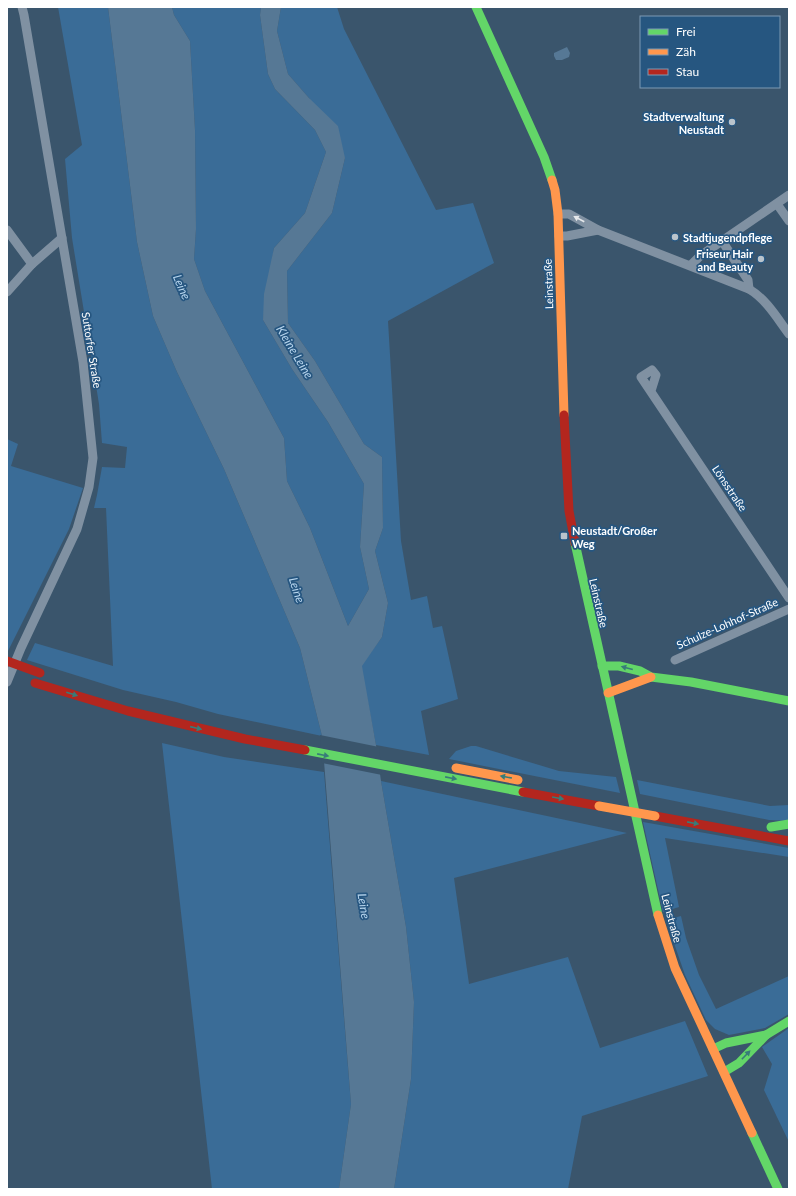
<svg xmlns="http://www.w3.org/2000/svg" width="796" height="1196" font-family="Lato,sans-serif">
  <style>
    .green { fill: #3a6c97 }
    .water { fill: #567895 }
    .pier { fill: #3a556c }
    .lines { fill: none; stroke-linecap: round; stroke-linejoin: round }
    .street { stroke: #8091a2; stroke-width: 9 }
    .fast { stroke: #63d668; stroke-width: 9 }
    .slow { stroke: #ff974d; stroke-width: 9 }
    .jam { stroke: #b3261e; stroke-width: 9 }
    .slow-bridge { stroke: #ff974d; stroke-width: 9 }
    .jam-bridge { stroke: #b3261e; stroke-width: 9 }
    .oneway { fill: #e6e9ec }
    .oneway2 { fill: #387c79 }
    .poi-dot { fill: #bac4cc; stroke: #265680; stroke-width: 1.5 }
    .labels { text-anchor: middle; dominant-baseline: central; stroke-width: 3.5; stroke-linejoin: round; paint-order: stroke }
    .poi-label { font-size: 11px; font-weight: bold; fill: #fff; stroke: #265680; text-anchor: end }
    .street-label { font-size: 11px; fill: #fff; stroke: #265680 }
    .water-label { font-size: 12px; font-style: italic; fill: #b8d6ee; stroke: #265680 }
  </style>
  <rect width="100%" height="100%" fill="#3a556c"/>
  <!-- green -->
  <g class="green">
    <path d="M 58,7 L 108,7 L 137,242 L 153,316 L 177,372 L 224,469 L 300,648 L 322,736 L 218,714 L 176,702 L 123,690 L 27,660 L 35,643 L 113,666 L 106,508 L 94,508 L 97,495 L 102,467 L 125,468 L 127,447 L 102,443 L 99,404 L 72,238 L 65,159 L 82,145 Z"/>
    <path d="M 172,7 L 261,7 L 260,15 L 268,74 L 275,89 L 315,130 L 326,152 L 305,213 L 274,248 L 263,320 L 292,369 L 328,422 L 364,484 L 360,547 L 369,589 L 348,626 L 310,528 L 287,481 L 284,438 L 205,291 L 194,259 L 196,229 L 195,130 L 190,41 L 174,15 Z"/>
    <path d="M 281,7 L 337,7 L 344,29 L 436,210 L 473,203 L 494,263 L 388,321 L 401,541 L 411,600 L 427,596 L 433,628 L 442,626 L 458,699 L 421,711 L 429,755 L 376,745 L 361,666 L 382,637 L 388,603 L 375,551 L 383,528 L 382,457 L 364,444 L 315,361 L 288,323 L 287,271 L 332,213 L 345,158 L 309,98 L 288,74 L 277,31 Z"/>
    <path d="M 7,439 L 18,444 L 11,466 L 83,488 L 69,529 L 8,651 L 7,651 Z"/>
    <path d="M 162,743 L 224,757 L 324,772 L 351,1104 L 339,1189 L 212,1189 Z"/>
    <path d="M 471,746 L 476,746 L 559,771 L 616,777 L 620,793 L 449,759 L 456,751 Z"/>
    <path d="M 637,780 L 770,806 L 789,805 L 789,821 L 769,820 L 640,794 Z"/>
    <path d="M 381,781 L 627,833 L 454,878 L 469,984 L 568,957 L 600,1048 L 685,1021 L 708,1076 L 582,1116 L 568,1189 L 394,1189 L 411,1079 L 414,1002 L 406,927 Z"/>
    <path d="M 643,822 L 789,848 L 789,857 L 665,838 L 679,907 L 663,912 Z"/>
    <path d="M 681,916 L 686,938 L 699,975 L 716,1009 L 789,976 L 789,1014 L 765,1028 L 729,1035 L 715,1029 L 706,1020 L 685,975 L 666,920 Z"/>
    <path d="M 789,1028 L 789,1142 L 764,1090 L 772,1064 L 762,1047 Z"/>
  </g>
  <!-- water -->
  <g class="water">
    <path d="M 108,7 L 172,7 L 174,15 L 190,41 L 195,130 L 196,229 L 194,259 L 205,291 L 284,438 L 287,481 L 310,528 L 348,626 L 369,589 L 360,547 L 364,484 L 328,422 L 292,369 L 263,320 L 264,294 L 274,248 L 305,213 L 326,152 L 315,130 L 275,89 L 268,74 L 260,15 L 261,7 L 281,7 L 277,31 L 288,74 L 309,98 L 338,126 L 345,158 L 332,213 L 287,271 L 288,323 L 315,361 L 364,444 L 382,457 L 383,528 L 375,551 L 388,603 L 382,637 L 362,666 L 376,745 L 381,781 L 406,927 L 414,1002 L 411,1079 L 394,1189 L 339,1189 L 351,1104 L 322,736 L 300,648 L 224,469 L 177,372 L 153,316 L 137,242 Z"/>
    <path d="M 567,47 L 570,53 L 569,57 L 562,60 L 556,60 L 554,56 L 554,53 Z"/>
  </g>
  <!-- pier -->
  <path class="pier" d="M 320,735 L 379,747 L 382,775 L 322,763 Z"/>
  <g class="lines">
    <!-- street -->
    <g class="street">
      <path d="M 777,204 L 789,221"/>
      <path d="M 558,214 L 569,214 L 598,230 L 749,289 C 767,300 777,318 789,334"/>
      <path d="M 7,230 L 32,264"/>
      <path d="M 559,236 L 567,236 L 598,230"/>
      <path d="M 722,241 L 748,280 L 749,289"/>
      <path d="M 691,265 L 700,256 L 789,195"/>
      <path d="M 7,292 L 32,264 L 62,238"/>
      <path d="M 651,391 L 656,375 L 652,370 L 641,377 L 789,598"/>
      <path d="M 675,660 L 789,609"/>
      <path d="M 7,682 L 21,648 L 77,529 L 89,487 L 93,458 L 83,362 L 24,15 L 22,7"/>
    </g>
    <!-- fast -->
    <g class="fast">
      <path d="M 476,7 L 544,157 L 552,180"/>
      <path d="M 575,543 L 658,915"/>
      <path d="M 602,666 L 619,666 L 640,671 L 651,677 L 691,682 L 789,701"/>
      <path d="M 305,750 L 523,792"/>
      <path d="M 771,827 L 789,824"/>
      <path d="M 713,1049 L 726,1043 L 766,1035"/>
      <path d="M 724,1072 L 739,1063 L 766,1035 L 789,1021"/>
      <path d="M 752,1133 L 778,1189"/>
    </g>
    <!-- slow -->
    <g class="slow">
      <path d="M 552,180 L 555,190 L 558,214 L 564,415"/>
      <path d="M 608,693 L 651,677"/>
      <path d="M 456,768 L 518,780"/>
      <path d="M 658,915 L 675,968 L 752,1133"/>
    </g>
    <!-- jam -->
    <g class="jam">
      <path d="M 564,415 L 569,511 L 575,543"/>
      <path d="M 35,683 L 128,711 L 245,739 L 305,750"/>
      <path d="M 523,792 L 599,806"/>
      <path d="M 655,816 L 789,841"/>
    </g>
    <!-- slow-bridge -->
    <path class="slow-bridge" d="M 599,806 L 655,816"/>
    <!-- jam-bridge -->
    <path class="jam-bridge" d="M 7,661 L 40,673"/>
  </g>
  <!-- one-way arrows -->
  <defs><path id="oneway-solid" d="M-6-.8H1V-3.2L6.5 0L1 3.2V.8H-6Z"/></defs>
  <use class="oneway" href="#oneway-solid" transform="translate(579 219) rotate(-152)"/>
  <g class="oneway2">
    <use href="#oneway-solid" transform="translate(627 668) rotate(-165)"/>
    <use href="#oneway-solid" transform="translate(72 694) rotate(17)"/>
    <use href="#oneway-solid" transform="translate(196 728) rotate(13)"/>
    <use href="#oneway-solid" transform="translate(323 755) rotate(11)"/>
    <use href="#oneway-solid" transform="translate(506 777) rotate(-170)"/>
    <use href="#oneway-solid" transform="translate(451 778) rotate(11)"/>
    <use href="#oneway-solid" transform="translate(558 798) rotate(10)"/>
    <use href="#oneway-solid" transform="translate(693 823) rotate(11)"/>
    <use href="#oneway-solid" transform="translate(746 1055) rotate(-46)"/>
  </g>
  <!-- markers -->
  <g class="poi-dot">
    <circle cx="732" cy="122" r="4"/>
    <circle cx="675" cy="237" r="4"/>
    <circle cx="761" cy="259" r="4"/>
    <rect x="560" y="532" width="8" height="8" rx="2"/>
  </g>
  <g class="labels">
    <!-- poi labels -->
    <g class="poi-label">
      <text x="724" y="116">Stadtverwaltung<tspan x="724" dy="13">Neustadt</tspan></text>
      <text x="683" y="237" text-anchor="start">Stadtjugendpflege</text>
      <text x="753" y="253">Friseur Hair<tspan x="753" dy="13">and Beauty</tspan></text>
      <text x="572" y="530" text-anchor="start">Neustadt/Großer<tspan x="572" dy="13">Weg</tspan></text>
    </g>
    <!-- street labels -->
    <g class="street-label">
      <text transform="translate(548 284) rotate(-92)">Leinstraße</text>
      <text transform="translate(92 350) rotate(81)">Suttorfer Straße</text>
      <text transform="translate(730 488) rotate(56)">Lönsstraße</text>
      <text transform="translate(599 603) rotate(77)">Leinstraße</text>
      <text transform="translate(727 623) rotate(-24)">Schulze-Lohhof-Straße</text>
      <text transform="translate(672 918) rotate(75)">Leinstraße</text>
    </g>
    <!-- water labels -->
    <g class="water-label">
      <text transform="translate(182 287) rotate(67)">Leine</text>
      <text transform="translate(295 352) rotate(59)">Kleine Leine</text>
      <text transform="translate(297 590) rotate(72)">Leine</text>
      <text transform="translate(364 906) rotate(81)">Leine</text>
    </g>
  </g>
  <!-- border -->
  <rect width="796" height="1196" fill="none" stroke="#ffffff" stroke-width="16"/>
  <!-- legend -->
  <rect x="640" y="16" width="140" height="72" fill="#265680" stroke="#7d9ab3"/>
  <rect x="648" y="29" width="20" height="6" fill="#63d668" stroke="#7d9ab3"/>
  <text x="676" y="36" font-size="12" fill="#ffffff">Frei</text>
  <rect x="648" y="49" width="20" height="6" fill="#ff974d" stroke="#7d9ab3"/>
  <text x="676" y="56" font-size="12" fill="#ffffff">Zäh</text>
  <rect x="648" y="69" width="20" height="6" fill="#b3261e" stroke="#7d9ab3"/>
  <text x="676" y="76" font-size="12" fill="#ffffff">Stau</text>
</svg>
